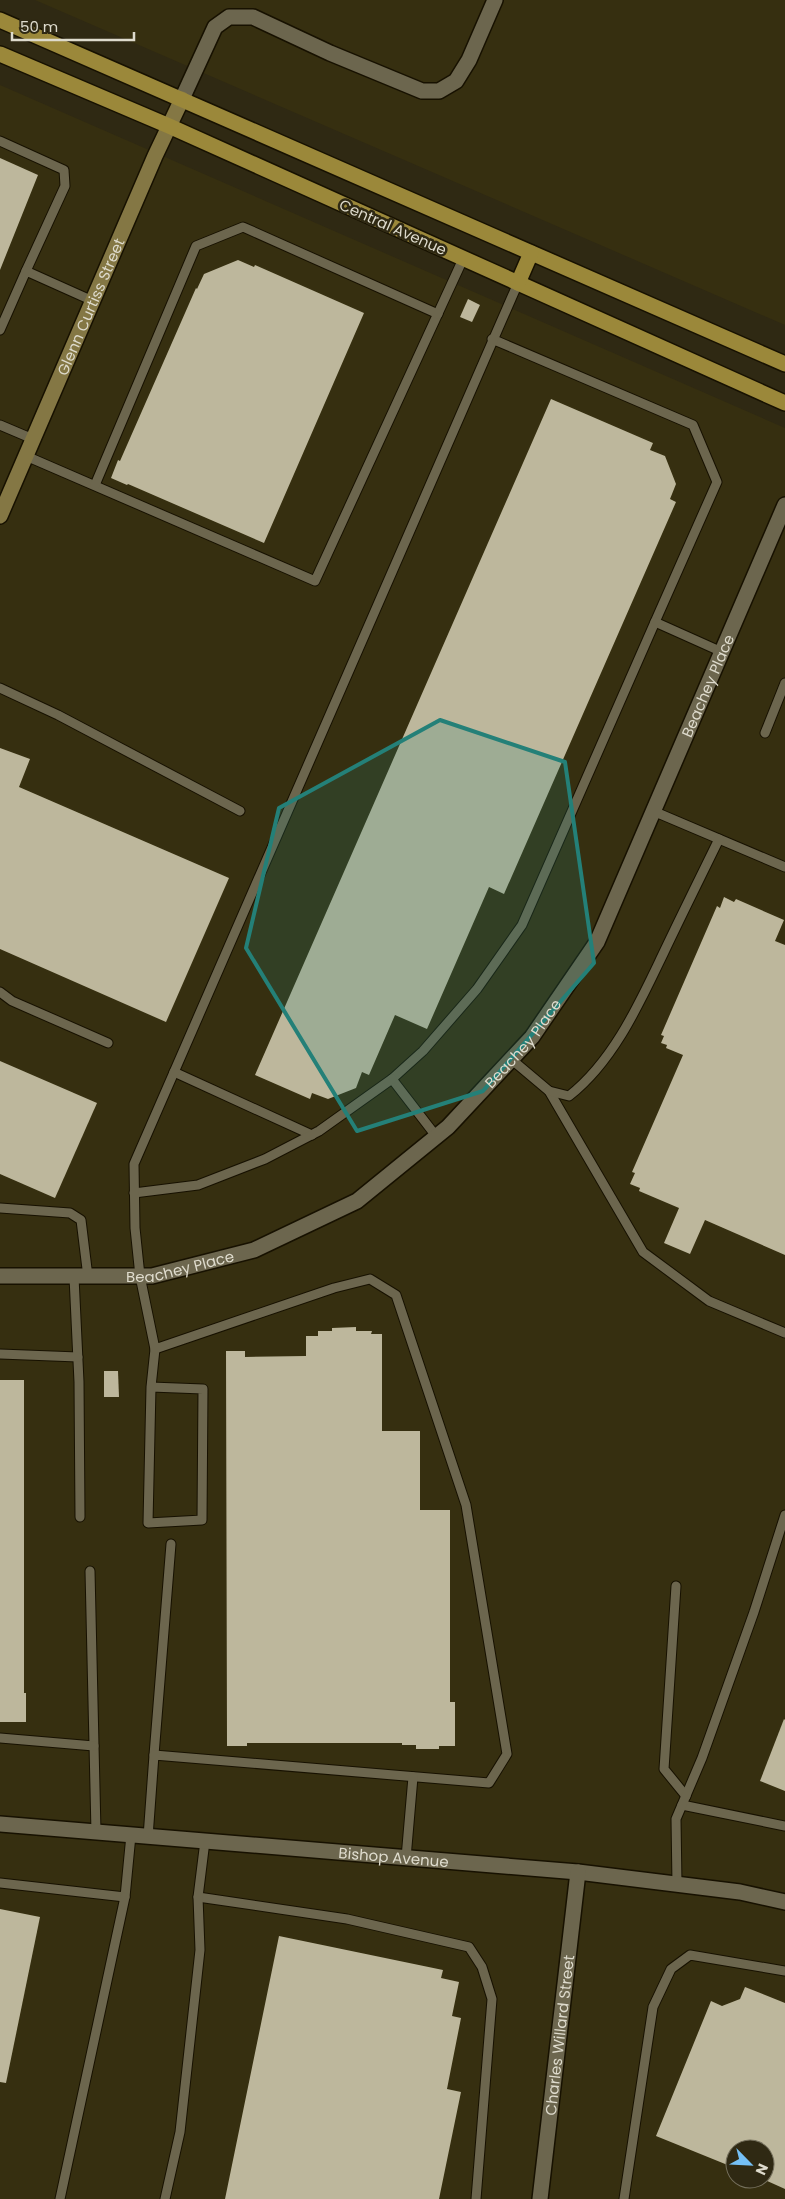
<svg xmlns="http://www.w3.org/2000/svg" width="785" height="2199" font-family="Poppins,sans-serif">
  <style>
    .built { fill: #362f10; fill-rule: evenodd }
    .building { fill: #bdb79c }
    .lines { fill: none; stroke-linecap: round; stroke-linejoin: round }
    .lane-casing { stroke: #171100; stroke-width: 11 }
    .street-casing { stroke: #171100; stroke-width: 18 }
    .secondary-casing { stroke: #171100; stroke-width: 18 }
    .primary-casing { stroke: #171100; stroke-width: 18 }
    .lane { stroke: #6c664e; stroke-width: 9 }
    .street { stroke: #6c664e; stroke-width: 15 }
    .secondary { stroke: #847744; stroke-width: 15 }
    .primary { stroke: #9b883a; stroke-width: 15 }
    .marked { fill: #248078; fill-opacity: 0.2; stroke: #248078; stroke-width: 4; stroke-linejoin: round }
    .labels { text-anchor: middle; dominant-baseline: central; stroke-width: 5; stroke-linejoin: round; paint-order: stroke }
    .street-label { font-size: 15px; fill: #dedbcd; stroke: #2f2913 }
  </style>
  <rect width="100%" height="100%" fill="#2f2913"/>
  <!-- built -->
  <g class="built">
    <path d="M 35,0 L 785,0 L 785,325 Z"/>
    <path d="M 0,85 L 785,428 L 785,2199 L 0,2199 ZM 735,2149 L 765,2149 L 765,2179 L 735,2179 Z"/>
  </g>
  <!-- building -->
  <g class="building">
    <path d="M 0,158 L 38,175 L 0,270 Z"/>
    <path d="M 238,260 L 254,267 L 255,265 L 364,313 L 264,543 L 128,484 L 127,485 L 111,478 L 118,460 L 120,461 L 196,288 L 197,289 L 204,274 Z"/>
    <path d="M 468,299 L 480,305 L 472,322 L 460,317 Z"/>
    <path d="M 551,399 L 653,443 L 650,450 L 665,456 L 676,484 L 670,499 L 676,502 L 504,894 L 489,887 L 427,1029 L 395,1015 L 369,1075 L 362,1072 L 356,1088 L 328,1099 L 312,1093 L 310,1099 L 255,1075 Z"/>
    <path d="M 0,748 L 30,759 L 19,787 L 229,878 L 166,1022 L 0,949 Z"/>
    <path d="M 724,897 L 734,902 L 736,899 L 784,920 L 775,941 L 785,945 L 785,1255 L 705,1220 L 690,1254 L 664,1243 L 679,1208 L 639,1191 L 640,1188 L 630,1184 L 635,1173 L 632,1172 L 683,1055 L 666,1048 L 667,1045 L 661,1043 L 664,1036 L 661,1035 L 717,906 L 720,908 Z"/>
    <path d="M 0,1061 L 97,1103 L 55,1198 L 0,1174 Z"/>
    <path d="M 356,1327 L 356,1331 L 372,1331 L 371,1334 L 382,1334 L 382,1431 L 420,1431 L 420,1510 L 450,1510 L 450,1702 L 455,1702 L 455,1746 L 439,1746 L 439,1749 L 416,1749 L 416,1745 L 402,1745 L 402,1743 L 247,1743 L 247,1746 L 227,1746 L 226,1351 L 245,1351 L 245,1357 L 306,1356 L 306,1336 L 318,1336 L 318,1331 L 332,1331 L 332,1328 Z"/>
    <path d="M 104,1371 L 118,1371 L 119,1397 L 104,1397 Z"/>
    <path d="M 0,1380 L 24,1380 L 24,1693 L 26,1693 L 26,1722 L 0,1722 Z"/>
    <path d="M 784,1719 L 785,1720 L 785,1791 L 760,1781 Z"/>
    <path d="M 0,1909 L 40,1917 L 6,2083 L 0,2082 Z"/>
    <path d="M 279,1936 L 443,1970 L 441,1978 L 459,1982 L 452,2016 L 461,2018 L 447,2089 L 461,2092 L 439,2199 L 225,2199 Z"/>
    <path d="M 745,1987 L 785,2003 L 785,2189 L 765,2180 L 765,2149 L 735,2149 L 735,2168 L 656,2136 L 711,2001 L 722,2006 L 740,1999 Z"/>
  </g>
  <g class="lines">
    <defs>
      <g id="lane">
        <path d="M 0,141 L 64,170 L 65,186 L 26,271"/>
        <path d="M 0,330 L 26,271 L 93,301"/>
        <path d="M 492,339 L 693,425 L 717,482 L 655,622 L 722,652"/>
        <path d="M 0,425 L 33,439"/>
        <path d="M 26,456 L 315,581 L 463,259"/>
        <path d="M 95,485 L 196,246 L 243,227 L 438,314"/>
        <path d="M 0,688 L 58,715 L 240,811"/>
        <path d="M 765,733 L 785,683"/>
        <path d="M 653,811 L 785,867"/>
        <path d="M 0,992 L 12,1001 L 108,1043"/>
        <path d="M 511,1059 L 549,1091 L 643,1252 L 709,1301 L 785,1333"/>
        <path d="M 174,1072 L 312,1135"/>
        <path d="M 549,1091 L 569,1096 C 614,1061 640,1002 664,952 C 682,914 701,876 719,839"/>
        <path d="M 436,1136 L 392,1079 L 423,1051 L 477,989 L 522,925 L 655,622"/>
        <path d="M 134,1193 L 198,1185 L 265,1159 L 319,1131 L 392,1079"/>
        <path d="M 0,1208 L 70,1213 L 81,1220 L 88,1277"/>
        <path d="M 74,1277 L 79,1382 L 80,1517"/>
        <path d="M 0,1354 L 78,1357"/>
        <path d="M 151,1387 L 203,1389 L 202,1520 L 148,1523 L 151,1387 L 155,1349"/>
        <path d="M 90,1571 L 96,1832"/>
        <path d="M 676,1586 L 664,1769 L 686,1796"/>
        <path d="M 0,1738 L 94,1746"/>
        <path d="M 154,1755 L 171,1544"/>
        <path d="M 682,1805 L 785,1826"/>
        <path d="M 148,1837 L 154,1755 L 489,1783 L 507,1754 L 466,1505 L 396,1295 L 370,1279 L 334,1288 L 155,1349 L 140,1276 L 135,1228 L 134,1164 L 518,283"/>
        <path d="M 406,1858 L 413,1777"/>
        <path d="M 0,1883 L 125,1897 L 131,1835"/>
        <path d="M 677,1884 L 676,1819 L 702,1758 L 754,1612 L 785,1515"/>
        <path d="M 198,1897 L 347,1919 L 469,1947 L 482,1967 L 492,1999 L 476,2199"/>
        <path d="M 60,2199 L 125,1897"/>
        <path d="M 165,2199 L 180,2132 L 200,1950 L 198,1897 L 205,1841"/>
        <path d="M 624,2199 L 653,2007 L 671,1969 L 690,1955 L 785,1971"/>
      </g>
      <g id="street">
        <path d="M 182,99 L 215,27 L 229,17 L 253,17 L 330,53 L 422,91 L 439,91 L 456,81 L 469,60 L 495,0"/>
        <path id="s1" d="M 0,1276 L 152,1276 L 254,1250 L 357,1201 L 448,1127 L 532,1037 L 597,942 L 785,505"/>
        <path id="s2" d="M 0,1824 L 578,1872 L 740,1892 L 785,1902"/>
        <path id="s3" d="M 540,2199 L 578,1872"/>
      </g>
      <g id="secondary">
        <path id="s4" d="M 0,516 L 155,156 L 182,99"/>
      </g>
      <g id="primary">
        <path d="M 0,20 L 785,364"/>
        <path d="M 0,54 L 169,126 L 785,403"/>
        <path d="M 518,283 L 531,253"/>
      </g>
    </defs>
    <!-- lane casing -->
    <use href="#lane" class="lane-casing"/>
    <!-- street casing -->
    <use href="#street" class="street-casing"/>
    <!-- secondary casing -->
    <use href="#secondary" class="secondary-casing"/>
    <!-- primary casing -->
    <use href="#primary" class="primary-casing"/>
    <!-- lane -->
    <use href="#lane" class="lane"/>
    <!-- street -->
    <use href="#street" class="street"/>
    <!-- secondary -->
    <use href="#secondary" class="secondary"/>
    <!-- primary -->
    <use href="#primary" class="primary"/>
  </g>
  <!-- marked area -->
  <path class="marked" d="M 440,720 L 565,762 L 594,963 L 483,1091 L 357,1131 L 246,948 L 279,808 Z"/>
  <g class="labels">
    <!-- street labels -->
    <g class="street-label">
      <text transform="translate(393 227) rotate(24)">Central Avenue</text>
      <text stroke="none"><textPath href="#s4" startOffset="228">Glenn Curtiss Street</textPath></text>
      <text stroke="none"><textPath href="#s1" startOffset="1006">Beachey Place</textPath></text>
      <text stroke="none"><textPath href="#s1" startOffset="601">Beachey Place</textPath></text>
      <text stroke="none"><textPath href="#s1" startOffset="181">Beachey Place</textPath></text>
      <text stroke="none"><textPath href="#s2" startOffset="395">Bishop Avenue</textPath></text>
      <text stroke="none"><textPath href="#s3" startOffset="165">Charles Willard Street</textPath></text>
    </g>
  </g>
  <!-- north arrow -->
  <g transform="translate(750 2164) rotate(114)"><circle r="24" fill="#2f2913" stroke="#75705d"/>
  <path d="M0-4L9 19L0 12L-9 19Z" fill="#75c0f6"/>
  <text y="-8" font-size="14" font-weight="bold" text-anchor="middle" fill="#dedbcd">N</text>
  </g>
  <!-- scale -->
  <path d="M12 32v8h122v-8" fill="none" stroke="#dedbcd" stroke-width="2.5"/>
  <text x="20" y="32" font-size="15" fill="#dedbcd" stroke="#2f2913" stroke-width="4" paint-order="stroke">50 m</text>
</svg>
